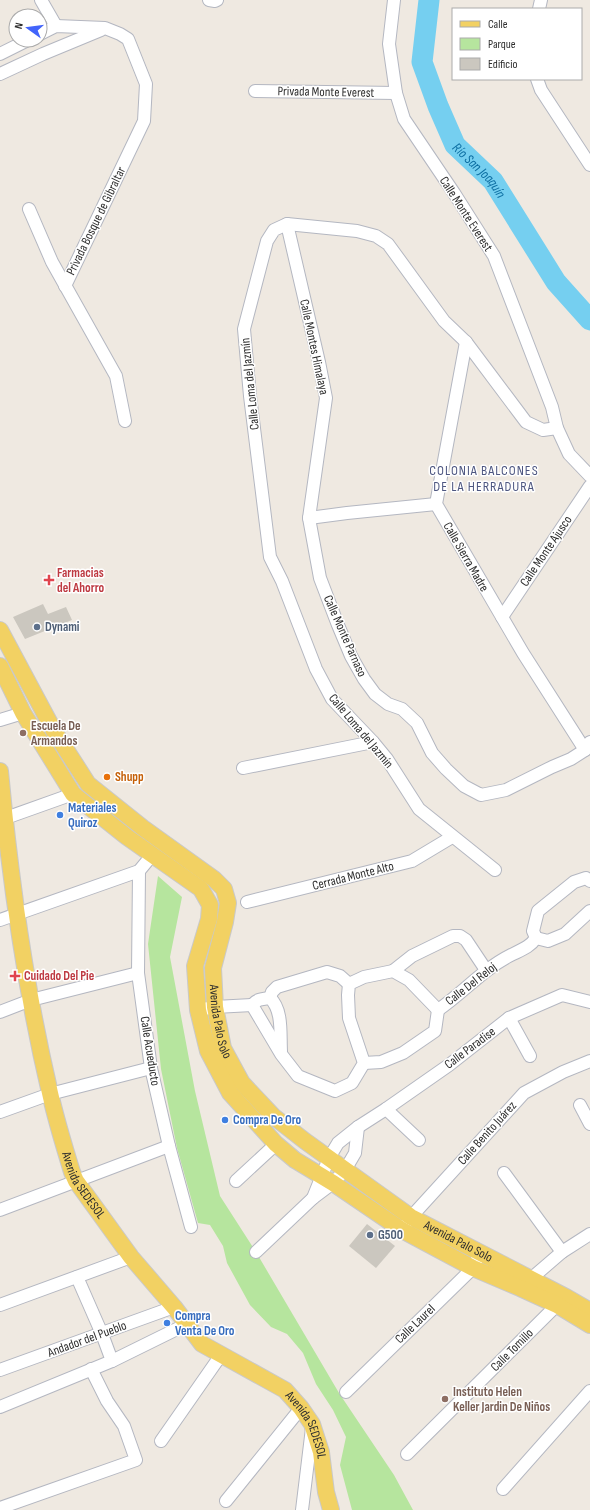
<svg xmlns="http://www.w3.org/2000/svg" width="590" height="1510" font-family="'Sofia Sans Condensed',sans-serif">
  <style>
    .green { fill: #b6e59e }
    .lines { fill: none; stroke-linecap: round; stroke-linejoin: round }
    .river { stroke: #75cff0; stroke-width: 21 }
    .building { fill: #cbc7bf }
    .minor-casing { stroke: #b4b7c1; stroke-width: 14 }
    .major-casing { stroke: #c9c9c9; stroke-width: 18 }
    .minor { stroke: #fff; stroke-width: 12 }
    .major { stroke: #f2d163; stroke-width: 16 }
    .health-dot { fill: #e0444e; stroke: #fff; stroke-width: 1.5 }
    .service-dot { fill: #5c6f8a; stroke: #fff; stroke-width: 1.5 }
    .education-dot { fill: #8d6e63; stroke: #fff; stroke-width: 1.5 }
    .food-dot { fill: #e8710a; stroke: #fff; stroke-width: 1.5 }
    .shop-dot { fill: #3f7fe0; stroke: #fff; stroke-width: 1.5 }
    .labels { text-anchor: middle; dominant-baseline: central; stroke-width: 3; stroke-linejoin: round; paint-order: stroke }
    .street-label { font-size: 13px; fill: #2e2e2e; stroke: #fff }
    .health-label { font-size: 13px; font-weight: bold; fill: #be3a42; stroke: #fff; text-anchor: start }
    .service-label { font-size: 13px; font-weight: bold; fill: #4e5e75; stroke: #fff; text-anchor: start }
    .education-label { font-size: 13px; font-weight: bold; fill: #785e54; stroke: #fff; text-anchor: start }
    .food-label { font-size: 13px; font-weight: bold; fill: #c56008; stroke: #fff; text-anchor: start }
    .shop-label { font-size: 13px; font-weight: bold; fill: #366cbe; stroke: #fff; text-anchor: start }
    .water-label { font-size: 14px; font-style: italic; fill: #0d6fa3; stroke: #fff }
    .neighbourhood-label { font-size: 14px; letter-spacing: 1px; fill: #4d5680; stroke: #fff }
  </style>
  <rect width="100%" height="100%" fill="#efe9e1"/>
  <!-- green -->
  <path class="green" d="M 158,876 L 182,897 L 170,957 L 195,1091 L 220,1196 L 256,1252 L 339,1393 L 394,1475 L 413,1510 L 352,1510 L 340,1465 L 346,1437 L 333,1410 L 316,1384 L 303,1353 L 287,1334 L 271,1327 L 250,1305 L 227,1263 L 223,1246 L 210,1225 L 198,1223 L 177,1148 L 161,1069 L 148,944 Z"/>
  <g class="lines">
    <!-- river -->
    <path class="river" id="s1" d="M 429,0 L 422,62 L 438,106 L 455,145 L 493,181 L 556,282 L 590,320"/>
  </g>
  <!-- building -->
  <g class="building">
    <path d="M 43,604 L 48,614 L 66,607 L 72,620 L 25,639 L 13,617 Z"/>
    <path d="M 367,1224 L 395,1246 L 376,1268 L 349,1246 Z"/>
  </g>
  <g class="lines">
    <defs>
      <g id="minor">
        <path d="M 41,0 L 56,26"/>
        <path d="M 209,0 L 215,1 L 217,0"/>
        <path d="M 394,0 L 389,44 L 396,93 L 404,119 L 454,193 L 494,256 L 552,407 L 557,428 L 569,454 L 590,476"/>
        <path d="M 539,9 L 541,0"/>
        <path d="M 40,34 L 56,26 L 105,28 L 120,34 L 128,39 L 146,84 L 144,121 L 65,286"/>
        <path d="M 0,54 L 28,40"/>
        <path d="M 0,74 L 43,54 L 101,30"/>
        <path d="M 537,79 L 541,90 L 590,165"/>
        <path d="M 255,91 L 396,93"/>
        <path d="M 29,209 L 52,262 L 116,376 L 125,421"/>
        <path d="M 287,224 L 319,362 L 326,398 L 309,518 L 320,578 L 338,625 L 351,656 L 364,679 L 375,694 L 388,704 L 402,709 L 417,723 L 432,753 L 446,769 L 464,786 L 481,795 L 506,790 L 552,767 L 571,759 L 585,750 L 590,742"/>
        <path d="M 466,342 L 436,504 L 523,653 L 585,750"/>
        <path d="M 309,518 L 347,513 L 436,504"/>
        <path d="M 502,617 L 590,486"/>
        <path d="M 0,720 L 23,713"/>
        <path d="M 243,768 L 373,742"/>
        <path d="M 0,820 L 73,794"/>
        <path d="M 495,870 L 419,809 L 387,759 L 373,742 L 332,699 L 316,669 L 282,581 L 270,557 L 250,396 L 244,329 L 267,241 L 274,230 L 287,224 L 357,231 L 376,236 L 388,244 L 444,321 L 466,342 L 526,422 L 543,430 L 557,428"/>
        <path d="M 139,871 L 138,973 L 151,1068 L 169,1146 L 191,1227"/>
        <path d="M 247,902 L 412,861 L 452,837"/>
        <path d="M 0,920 L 139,871 L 153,854"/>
        <path d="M 536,938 L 548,941 L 565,934 L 590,911"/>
        <path d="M 393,971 L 412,956 L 453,936 L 460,936 L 466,940 L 486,970"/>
        <path d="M 270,998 L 272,992 L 277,987 L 327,972 L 340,976 L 349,984"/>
        <path d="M 252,1005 L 281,1054 L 298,1076 L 335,1091 L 352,1083 L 364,1063 L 349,1018 L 348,995 L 349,984 L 364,977 L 393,971 L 409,980 L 438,1010"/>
        <path d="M 252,1005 C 257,999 262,999 270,998 C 283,1010 280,1034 281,1051"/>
        <path d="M 198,1010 L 215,1007 L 252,1005"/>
        <path d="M 438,1010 C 463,993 483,969 511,955 C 521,950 530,947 536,938 L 533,931 L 538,911 L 574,882 L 586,878 L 590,881"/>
        <path d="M 0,1012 L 31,1000 L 138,973"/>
        <path d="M 509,1018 L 530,1056"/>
        <path d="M 364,1063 L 381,1062 L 403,1053 L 435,1031 L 438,1010"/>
        <path d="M 580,1105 L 590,1124"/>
        <path d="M 386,1109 L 419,1140"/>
        <path d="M 0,1112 L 50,1094 L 151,1068"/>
        <path d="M 504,1173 L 562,1252"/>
        <path d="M 236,1181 L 276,1144"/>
        <path d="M 313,1198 L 329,1158 L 338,1143 L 358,1127 L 386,1109 L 449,1065 L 509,1018 L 562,995 L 590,1002"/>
        <path d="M 0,1210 L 169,1146"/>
        <path d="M 406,1224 L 411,1217 L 524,1093 L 563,1072 L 590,1061"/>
        <path d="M 256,1252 L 313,1198 L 333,1183 L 345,1170 L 355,1153 L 358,1127"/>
        <path d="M 77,1277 L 102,1334 L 112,1361"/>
        <path d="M 526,1283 L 562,1252 L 590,1234"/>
        <path d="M 0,1305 L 131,1257"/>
        <path d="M 0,1370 L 174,1307"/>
        <path d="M 346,1392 L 473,1268 L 480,1253"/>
        <path d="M 0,1407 L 112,1361 L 187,1324"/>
        <path d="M 161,1441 L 221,1355"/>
        <path d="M 407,1454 L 562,1300"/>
        <path d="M 503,1489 L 590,1391"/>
        <path d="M 226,1501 L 301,1408"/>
        <path d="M 0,1508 L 136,1460 L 124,1426 L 107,1401 L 91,1369"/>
        <path d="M 302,1510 L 312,1428"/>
      </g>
      <g id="major">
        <path id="s2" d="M 0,630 L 54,731 L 88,784 L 143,828 L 214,879 L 224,889 L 228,903 L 225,922 L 213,968 L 215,1007 L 223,1048 L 242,1083 L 273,1116 L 305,1141 L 411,1217 L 566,1297 L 590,1311"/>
        <path d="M 0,666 L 23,713 L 73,794 L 127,837 L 201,889 L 210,905 L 209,919 L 195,966 L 198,1010 L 208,1051 L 230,1093 L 276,1144 L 295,1160 L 333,1183 L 402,1230 L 473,1268 L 520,1288 L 557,1305 L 590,1325"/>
        <path id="s3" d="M 0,771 C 10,878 25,987 50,1093 C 56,1120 64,1146 72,1172 L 76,1181 L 131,1257 L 174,1307 L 202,1344 L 285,1390 L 301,1408 L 312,1424 L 321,1452 L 326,1492 L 331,1510"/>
      </g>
    </defs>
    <!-- minor casing -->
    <use href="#minor" class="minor-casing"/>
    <!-- major casing -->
    <use href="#major" class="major-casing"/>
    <!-- minor -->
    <use href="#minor" class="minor"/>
    <!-- major -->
    <use href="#major" class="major"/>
  </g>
  <!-- markers -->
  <g class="health-dot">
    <path d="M47 574h4v4h4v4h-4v4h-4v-4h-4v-4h4z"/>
    <path d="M13 970h4v4h4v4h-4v4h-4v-4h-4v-4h4z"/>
  </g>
  <g class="service-dot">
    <circle cx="37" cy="627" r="4"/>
    <circle cx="370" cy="1235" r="4"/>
  </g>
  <g class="education-dot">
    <circle cx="23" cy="733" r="4"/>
    <circle cx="445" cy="1399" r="4"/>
  </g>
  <circle class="food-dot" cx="107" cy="777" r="4"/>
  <g class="shop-dot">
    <circle cx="60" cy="815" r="4"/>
    <circle cx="225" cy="1120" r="4"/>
    <circle cx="167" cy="1323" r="4"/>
  </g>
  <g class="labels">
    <!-- street labels -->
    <g class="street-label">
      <text transform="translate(326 92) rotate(1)">Privada Monte Everest</text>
      <text transform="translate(466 214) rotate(57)">Calle Monte Everest</text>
      <text transform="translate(96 221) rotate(-64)">Privada Bosque de Gibraltar</text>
      <text transform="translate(314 347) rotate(78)">Calle Montes Himalaya</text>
      <text transform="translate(250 384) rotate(-96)">Calle Loma del Jazmín</text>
      <text transform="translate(546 551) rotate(-56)">Calle Monte Ajusco</text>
      <text transform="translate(466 557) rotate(60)">Calle Sierra Madre</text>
      <text transform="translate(345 636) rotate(66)">Calle Monte Parnaso</text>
      <text transform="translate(361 731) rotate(50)">Calle Loma del Jazmín</text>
      <text transform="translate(353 876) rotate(-14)">Cerrada Monte Alto</text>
      <text transform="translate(471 984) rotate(-38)">Calle Del Reloj</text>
      <text stroke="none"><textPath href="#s2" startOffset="485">Avenida Palo Solo</textPath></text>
      <text transform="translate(470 1048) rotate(-37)">Calle Paradise</text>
      <text transform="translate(150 1051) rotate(81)">Calle Acueducto</text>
      <text transform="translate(487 1133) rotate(-48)">Calle Benito Juárez</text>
      <text stroke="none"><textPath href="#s3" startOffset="425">Avenida SEDESOL</textPath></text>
      <text stroke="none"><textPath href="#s2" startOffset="821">Avenida Palo Solo</textPath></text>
      <text transform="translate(415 1324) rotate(-44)">Calle Laurel</text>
      <text transform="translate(87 1339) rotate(-20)">Andador del Pueblo</text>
      <text transform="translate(512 1350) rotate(-45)">Calle Tomillo</text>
      <text stroke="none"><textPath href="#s3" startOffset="761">Avenida SEDESOL</textPath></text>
    </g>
    <!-- health labels -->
    <g class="health-label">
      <text x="57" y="573">Farmacias<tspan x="57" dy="15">del Ahorro</tspan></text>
      <text x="24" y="976">Cuidado Del Pie</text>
    </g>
    <!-- service labels -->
    <g class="service-label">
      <text x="45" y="627">Dynami</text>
      <text x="378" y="1235">G500</text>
    </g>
    <!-- education labels -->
    <g class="education-label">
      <text x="31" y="726">Escuela De<tspan x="31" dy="15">Armandos</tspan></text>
      <text x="453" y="1392">Instituto Helen<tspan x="453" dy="15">Keller Jardin De Niños</tspan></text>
    </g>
    <!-- food labels -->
    <g class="food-label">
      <text x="115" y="777">Shupp</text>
    </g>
    <!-- shop labels -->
    <g class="shop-label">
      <text x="68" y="808">Materiales<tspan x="68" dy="15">Quiroz</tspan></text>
      <text x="233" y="1120">Compra De Oro</text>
      <text x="175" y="1316">Compra<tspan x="175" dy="15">Venta De Oro</tspan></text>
    </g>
    <!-- water labels -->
    <g class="water-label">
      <text stroke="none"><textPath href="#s1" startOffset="187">Río San Joaquín</textPath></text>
    </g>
    <!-- neighbourhood labels -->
    <g class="neighbourhood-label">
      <text x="484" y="470">COLONIA BALCONES<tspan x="484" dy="16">DE LA HERRADURA</tspan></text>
    </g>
  </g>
  <!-- legend -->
  <rect x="452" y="8" width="130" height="72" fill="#ffffff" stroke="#ababab"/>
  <rect x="460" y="21" width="20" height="6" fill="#f2d163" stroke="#ababab"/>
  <text x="488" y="28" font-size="12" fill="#2e2e2e">Calle</text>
  <rect x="460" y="38" width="20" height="12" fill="#b6e59e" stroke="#ababab"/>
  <text x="488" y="48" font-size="12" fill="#2e2e2e">Parque</text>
  <rect x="460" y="58" width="20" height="12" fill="#cbc7bf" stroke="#ababab"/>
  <text x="488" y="68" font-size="12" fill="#2e2e2e">Edificio</text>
  <!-- north arrow -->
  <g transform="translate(28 28) rotate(284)"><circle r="19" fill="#ffffff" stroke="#ababab"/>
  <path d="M0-3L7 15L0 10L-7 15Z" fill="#4264fb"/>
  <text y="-6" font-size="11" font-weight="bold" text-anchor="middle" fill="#2e2e2e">N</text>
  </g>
</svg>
